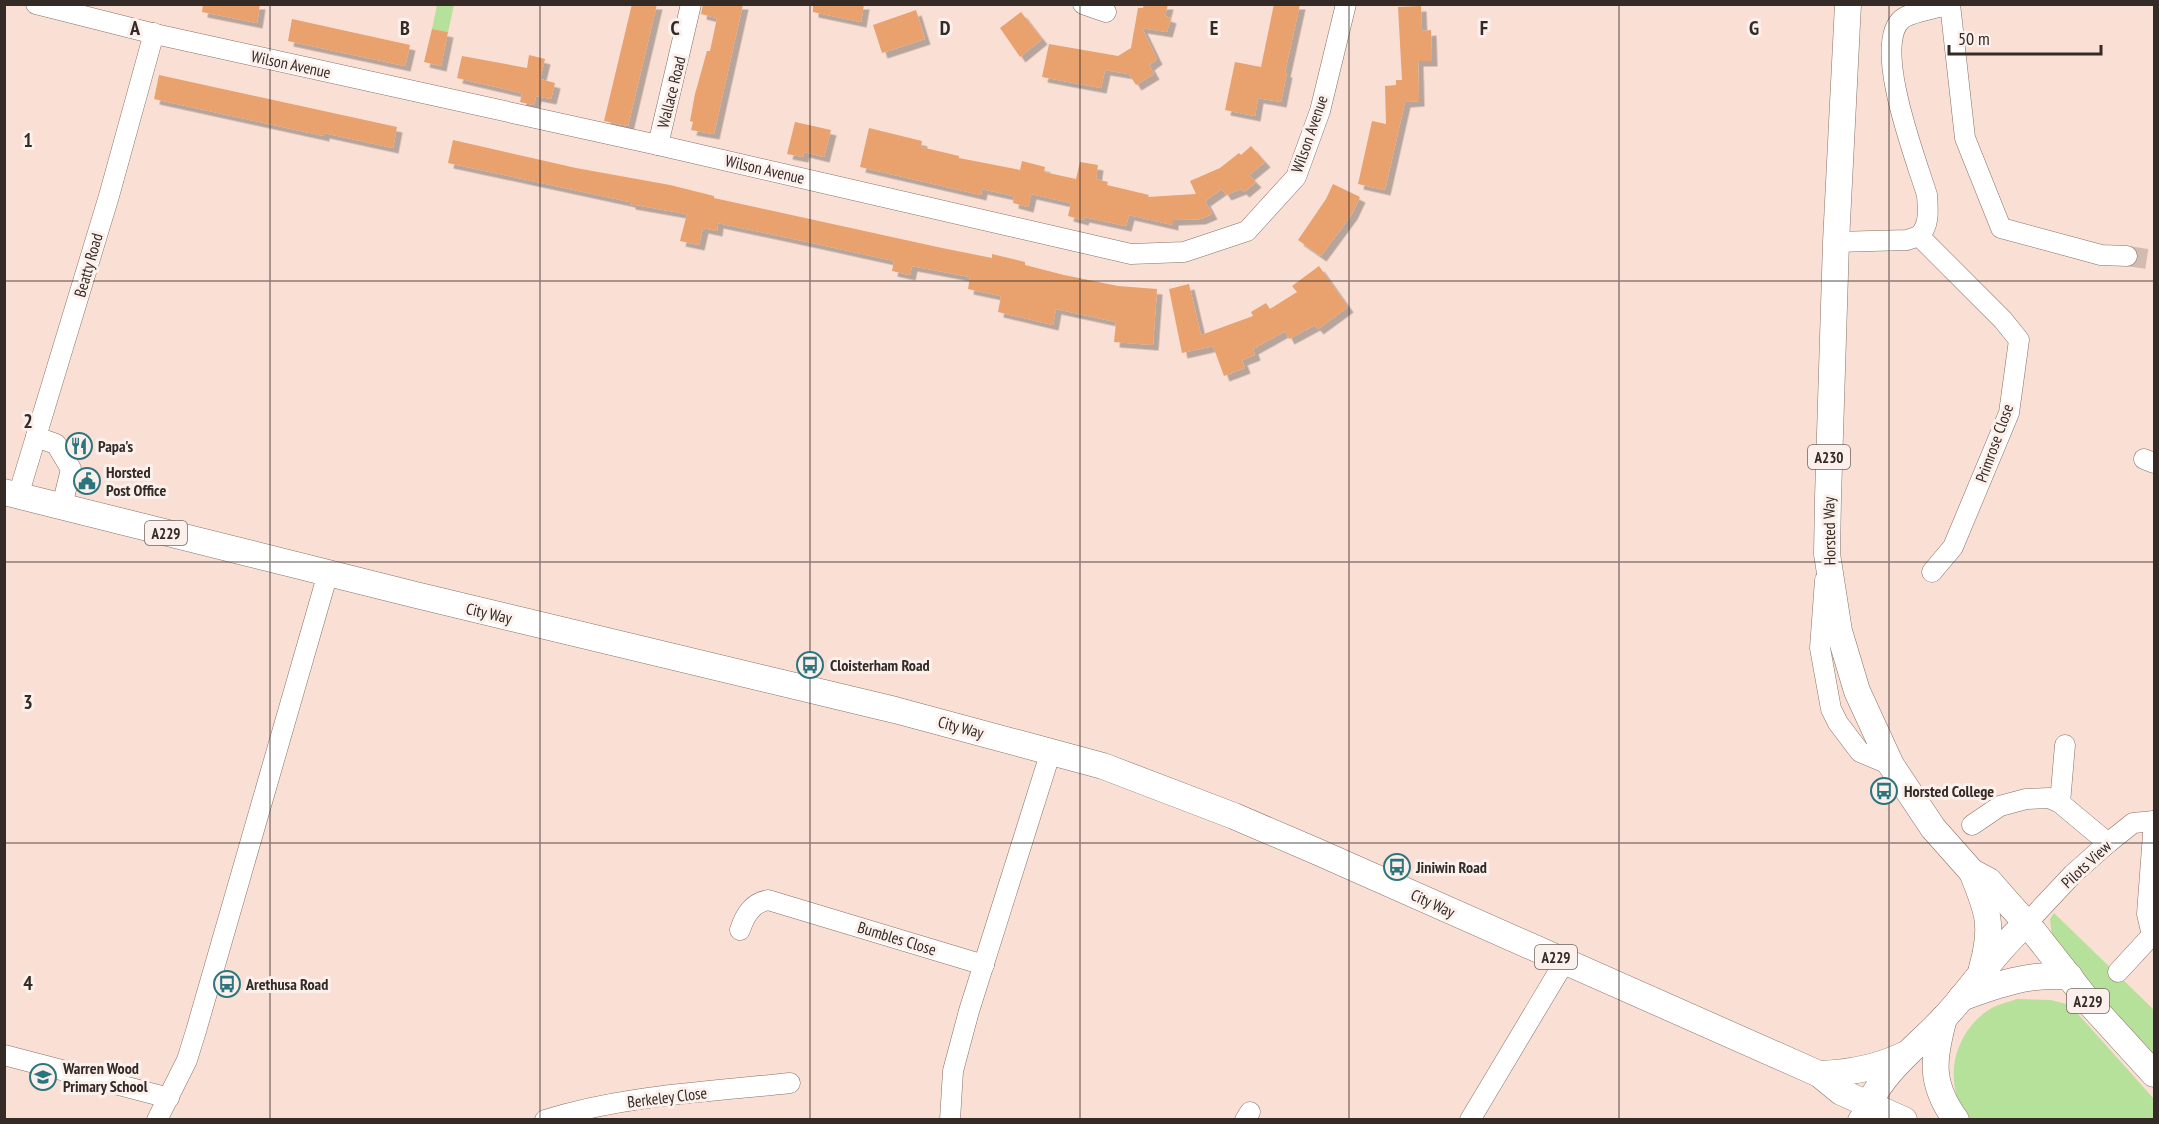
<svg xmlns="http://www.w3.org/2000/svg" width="2159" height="1124" font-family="'PT Sans Narrow',sans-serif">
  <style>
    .green { fill: #b6e19a }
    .building { fill: #e9a16d; filter: url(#shadow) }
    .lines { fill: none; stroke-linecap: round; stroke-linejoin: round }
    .minor-tunnel { stroke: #d2bbb1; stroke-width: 20; stroke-dasharray: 20 10; stroke-linecap: butt }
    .minor-casing { stroke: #887167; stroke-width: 21 }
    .major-casing { stroke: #887167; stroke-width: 27 }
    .minor { stroke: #fff; stroke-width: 20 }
    .major { stroke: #fff; stroke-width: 26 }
    .grid { fill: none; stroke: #342a26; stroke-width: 1.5; stroke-opacity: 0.55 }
    .labels { text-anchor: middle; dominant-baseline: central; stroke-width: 6; stroke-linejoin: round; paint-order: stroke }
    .shield { fill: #fbf0ec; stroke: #706561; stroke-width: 1.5 }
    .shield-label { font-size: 15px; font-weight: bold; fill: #342a26 }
    .street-label { font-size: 16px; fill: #342a26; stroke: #fbf0ec }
    .poi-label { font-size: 16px; font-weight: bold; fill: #342a26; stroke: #fbf0ec; text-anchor: start }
    .grid-label { font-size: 20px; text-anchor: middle; font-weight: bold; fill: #342a26; stroke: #fbf0ec; stroke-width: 6; stroke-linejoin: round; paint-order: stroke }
  </style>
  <defs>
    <filter id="shadow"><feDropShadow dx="5.5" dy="5.5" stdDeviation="0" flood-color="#0004"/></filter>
  </defs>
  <rect width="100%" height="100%" fill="#fadfd4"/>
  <!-- green -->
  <g class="green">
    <path d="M 437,5 L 454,5 L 448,32 L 432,29 Z"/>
    <path d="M 2054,913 L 2154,1010 L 2154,1054 L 2108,1005 L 2052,937 L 2050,919 Z"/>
    <path d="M 2017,999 L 2051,1000 L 2070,1005 L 2154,1099 L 2154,1119 L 1970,1119 C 1966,1113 1960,1106 1958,1100 C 1946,1066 1960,1028 1990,1009 C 1998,1004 2009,1002 2017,999 Z"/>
  </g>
  <!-- building -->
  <g class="building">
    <path d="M 203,4 L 260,4 L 257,23 L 202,12 Z"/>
    <path d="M 632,4 L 657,4 L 628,126 L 604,121 Z"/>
    <path d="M 703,4 L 743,4 L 714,134 L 691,130 L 693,122 L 690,121 L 695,94 L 707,51 L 710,51 L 717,18 L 701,14 Z"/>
    <path d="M 813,4 L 864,4 L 861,22 L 813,12 Z"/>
    <path d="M 1144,4 L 1168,4 L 1165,16 L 1171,18 L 1167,32 L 1142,28 L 1157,59 L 1149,65 L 1154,74 L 1136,85 L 1129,74 L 1105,70 L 1101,88 L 1042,77 L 1049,44 L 1118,56 L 1131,48 L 1138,8 L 1143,8 Z"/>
    <path d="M 1274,4 L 1300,4 L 1285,72 L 1287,72 L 1281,102 L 1258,98 L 1255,116 L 1225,110 L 1235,62 L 1261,67 Z"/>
    <path d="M 1421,6 L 1422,31 L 1431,30 L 1432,61 L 1418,61 L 1419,101 L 1405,102 L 1385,190 L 1358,184 L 1372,121 L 1386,124 L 1385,86 L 1396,85 L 1396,80 L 1402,80 L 1398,7 Z"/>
    <path d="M 916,10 L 925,39 L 882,53 L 873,25 Z"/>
    <path d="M 1021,12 L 1042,39 L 1020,57 L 1000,28 Z"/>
    <path d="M 292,19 L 410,45 L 405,66 L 288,41 Z"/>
    <path d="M 432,29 L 448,32 L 441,66 L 424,62 Z"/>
    <path d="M 529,55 L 545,59 L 540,79 L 555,83 L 551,99 L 536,96 L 534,105 L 520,102 L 522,93 L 457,78 L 462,56 L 527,68 Z"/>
    <path d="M 159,75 L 397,127 L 393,148 L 324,133 L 324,136 L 154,99 Z"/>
    <path d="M 795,122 L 831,130 L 824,157 L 804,152 L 803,157 L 787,154 Z"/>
    <path d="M 869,128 L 922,141 L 921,147 L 959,156 L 959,158 L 1020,170 L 1022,161 L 1045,167 L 1044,172 L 1076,179 L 1080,162 L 1098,165 L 1096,179 L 1108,182 L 1107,185 L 1149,195 L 1148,197 L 1196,194 L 1190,181 L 1220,168 L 1239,153 L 1241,155 L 1251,146 L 1265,162 L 1249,175 L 1256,182 L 1244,192 L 1241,189 L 1226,195 L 1222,189 L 1205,201 L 1212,214 L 1200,219 L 1173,220 L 1173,225 L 1129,215 L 1126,226 L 1084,217 L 1083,220 L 1068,216 L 1071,203 L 1031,194 L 1028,207 L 1013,203 L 1014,196 L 982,189 L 981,195 L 860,167 Z"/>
    <path d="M 453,140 L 576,168 L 670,185 L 714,196 L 714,198 L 942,248 L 992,258 L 992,254 L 1025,262 L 1025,265 L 1064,275 L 1118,286 L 1157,289 L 1153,345 L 1114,342 L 1116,322 L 1056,309 L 1053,325 L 998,312 L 1001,296 L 968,289 L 970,277 L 912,266 L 910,275 L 892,271 L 894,261 L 817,244 L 718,223 L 717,231 L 703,228 L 699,245 L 680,241 L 687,214 L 630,204 L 630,202 L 448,163 Z"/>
    <path d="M 1333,184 L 1360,197 L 1352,214 L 1321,256 L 1298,240 L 1326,199 Z"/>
    <path d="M 1319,266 L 1348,307 L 1318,329 L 1315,325 L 1289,339 L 1285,331 L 1253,349 L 1255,355 L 1242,360 L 1245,368 L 1224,376 L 1213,346 L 1182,353 L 1169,289 L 1189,284 L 1201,335 L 1253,316 L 1251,312 L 1266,303 L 1270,309 L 1297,292 L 1292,286 Z"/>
  </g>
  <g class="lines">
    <!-- minor-tunnel -->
    <path class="minor-tunnel" d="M 2127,256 L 2154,260"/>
    <defs>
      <g id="minor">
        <path d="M 36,4 L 155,34 L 658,145 L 1131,254 L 1184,252 L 1247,231 L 1296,177 L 1320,111 L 1346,4"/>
        <path d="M 1083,4 L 1106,12"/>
        <path d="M 658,145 L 691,4"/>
        <path d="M 1919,236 C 1930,225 1928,210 1927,195 C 1917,162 1871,44 1902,19 C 1911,12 1938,8 1950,4 L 1965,138 L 2001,228 L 2101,255 L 2127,256"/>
        <path d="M 1836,242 L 1907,240 L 1919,236 L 2003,320 L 2019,340 L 2009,413 L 1953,547 L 1932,572"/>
        <path d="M 36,437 L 56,444 L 71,469 L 62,506"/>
        <path d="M 2144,459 L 2154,463"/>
        <path d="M 18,496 L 109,196 L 154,33"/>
        <path d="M 1825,580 L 1820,648 L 1831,709 L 1838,723 L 1860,752 L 1891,765"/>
        <path d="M 2060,803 L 2065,745"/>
        <path d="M 1972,825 L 2000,806 L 2026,799 L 2049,798 L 2060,803 L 2108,843"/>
        <path d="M 2027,923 L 2073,874 L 2108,843 L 2133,823 L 2154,821"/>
        <path d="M 740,930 C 745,915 752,903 768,900 L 984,965"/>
        <path d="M 2152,935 L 2147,914 L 2154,821"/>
        <path d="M 2118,972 L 2152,935 L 2154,936"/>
        <path d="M 4,1055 L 169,1098"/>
        <path d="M 157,1120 L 187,1060 L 196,1031 L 328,573"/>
        <path d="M 545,1120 C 624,1095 708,1092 790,1083"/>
        <path d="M 950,1120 L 953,1071 L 969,1011 L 1051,751"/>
        <path d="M 1245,1120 L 1250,1112"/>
        <path d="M 1470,1120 L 1565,961"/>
        <path d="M 1858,1120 L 1869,1104"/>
      </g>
      <g id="major">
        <path d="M 1848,4 L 1836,242 L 1828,498 L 1827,554 L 1839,631 L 1857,691 L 1891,765 L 1933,828 L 1972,872 L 1989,881 L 1995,888 L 2034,932 L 2092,1006 L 2154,1074"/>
        <path d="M 4,492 L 416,595 L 895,710 L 1103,766 L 1234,816 L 1318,852 L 1819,1074 L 1841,1092 L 1904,1120"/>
        <path d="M 1972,872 C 1988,911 1994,926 1982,968"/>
        <path d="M 1961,998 C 1996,985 2032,972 2070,977"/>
        <path d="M 1944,1018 C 1933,1059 1929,1083 1956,1120"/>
        <path d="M 1819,1074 C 1849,1073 1880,1067 1906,1054"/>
        <path d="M 1869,1104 C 1885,1069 1919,1045 1944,1018 C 1973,987 1995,951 2027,923"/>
      </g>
    </defs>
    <!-- minor casing -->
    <use href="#minor" class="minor-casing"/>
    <!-- major casing -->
    <use href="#major" class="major-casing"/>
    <!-- minor -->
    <use href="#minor" class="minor"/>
    <!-- major -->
    <use href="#major" class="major"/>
  </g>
  <!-- grid -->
  <path class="grid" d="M 270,4 L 270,1120M 540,4 L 540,1120M 810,4 L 810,1120M 1080,4 L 1080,1120M 1349,4 L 1349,1120M 1619,4 L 1619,1120M 1889,4 L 1889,1120M 4,281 L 2154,281M 4,562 L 2154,562M 4,843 L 2154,843"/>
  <!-- icons -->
  <defs>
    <symbol id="restaurant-ring" viewBox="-11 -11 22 22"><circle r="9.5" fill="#fbf0ec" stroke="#2c757c" stroke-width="1.5"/><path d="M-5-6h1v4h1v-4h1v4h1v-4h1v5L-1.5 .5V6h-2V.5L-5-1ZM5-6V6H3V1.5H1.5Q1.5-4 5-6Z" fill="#2c757c"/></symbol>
    <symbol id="civic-ring" viewBox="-11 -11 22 22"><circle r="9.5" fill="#fbf0ec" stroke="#2c757c" stroke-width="1.5"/><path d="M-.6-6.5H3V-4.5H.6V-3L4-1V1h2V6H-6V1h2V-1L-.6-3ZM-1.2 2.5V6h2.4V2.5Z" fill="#2c757c"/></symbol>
    <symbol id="bus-ring" viewBox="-11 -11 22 22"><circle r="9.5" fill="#fbf0ec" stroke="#2c757c" stroke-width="1.5"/><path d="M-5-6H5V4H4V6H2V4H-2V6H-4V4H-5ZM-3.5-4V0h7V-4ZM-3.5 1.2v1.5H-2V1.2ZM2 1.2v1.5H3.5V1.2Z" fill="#2c757c"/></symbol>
    <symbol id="school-ring" viewBox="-11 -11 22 22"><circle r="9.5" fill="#fbf0ec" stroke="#2c757c" stroke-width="1.5"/><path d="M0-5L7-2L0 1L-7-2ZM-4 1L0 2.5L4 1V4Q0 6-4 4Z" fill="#2c757c"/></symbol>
  </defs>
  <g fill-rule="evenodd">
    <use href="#restaurant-ring" x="64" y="431" width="30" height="30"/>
    <use href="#civic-ring" x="72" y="466" width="30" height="30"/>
    <use href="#bus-ring" x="795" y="650" width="30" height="30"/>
    <use href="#bus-ring" x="1869" y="776" width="30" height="30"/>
    <use href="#bus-ring" x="1382" y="852" width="30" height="30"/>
    <use href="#bus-ring" x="212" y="969" width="30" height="30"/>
    <use href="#school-ring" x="28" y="1062" width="30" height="30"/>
  </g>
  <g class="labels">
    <!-- shield labels -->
    <g class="shield">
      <rect x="1808" y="445" width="42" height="24" rx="4.5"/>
      <rect x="145" y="521" width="42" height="24" rx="4.5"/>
      <rect x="1535" y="945" width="42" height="24" rx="4.5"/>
      <rect x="2067" y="989" width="42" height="24" rx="4.5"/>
    </g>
    <g class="shield-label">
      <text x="1829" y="457">A230</text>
      <text x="166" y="533">A229</text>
      <text x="1556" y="957">A229</text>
      <text x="2088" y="1001">A229</text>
    </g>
    <!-- street labels -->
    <g class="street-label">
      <text transform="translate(291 64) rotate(12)">Wilson Avenue</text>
      <text transform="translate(671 92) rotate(-76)">Wallace Road</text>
      <text transform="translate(1309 134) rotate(-71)">Wilson Avenue</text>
      <text transform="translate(765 169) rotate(13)">Wilson Avenue</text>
      <text transform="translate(88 265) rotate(-74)">Beatty Road</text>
      <text transform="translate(1994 443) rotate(-70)">Primrose Close</text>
      <text transform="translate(1829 531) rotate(-91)">Horsted Way</text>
      <text transform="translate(489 613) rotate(13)">City Way</text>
      <text transform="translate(961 727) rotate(15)">City Way</text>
      <text transform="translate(2086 864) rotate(-43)">Pilots View</text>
      <text transform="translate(1433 903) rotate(25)">City Way</text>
      <text transform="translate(897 938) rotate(17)">Bumbles Close</text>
      <text transform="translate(667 1097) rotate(-7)">Berkeley Close</text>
    </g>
    <!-- poi labels -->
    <g class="poi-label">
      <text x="98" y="446">Papa's</text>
      <text x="106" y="472">Horsted<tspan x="106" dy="18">Post Office</tspan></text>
      <text x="830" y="665">Cloisterham Road</text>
      <text x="1904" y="791">Horsted College</text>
      <text x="1416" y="867">Jiniwin Road</text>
      <text x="246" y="984">Arethusa Road</text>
      <text x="63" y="1068">Warren Wood<tspan x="63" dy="18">Primary School</tspan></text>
    </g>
  </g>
  <g class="grid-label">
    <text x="135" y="35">A</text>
    <text x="405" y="35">B</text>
    <text x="675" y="35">C</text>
    <text x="945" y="35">D</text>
    <text x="1214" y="35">E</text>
    <text x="1484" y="35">F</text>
    <text x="1754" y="35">G</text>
    <text x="28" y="147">1</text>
    <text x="28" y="428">2</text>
    <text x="28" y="709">3</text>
    <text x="28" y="990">4</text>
  </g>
  <!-- border -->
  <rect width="2159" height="1124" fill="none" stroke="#342a26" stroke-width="12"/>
  <!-- scale -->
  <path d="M1949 45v9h152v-9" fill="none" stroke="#342a26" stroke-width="3"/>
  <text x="1958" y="45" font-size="18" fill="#342a26" stroke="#fbf0ec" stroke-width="4.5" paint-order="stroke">50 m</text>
</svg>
